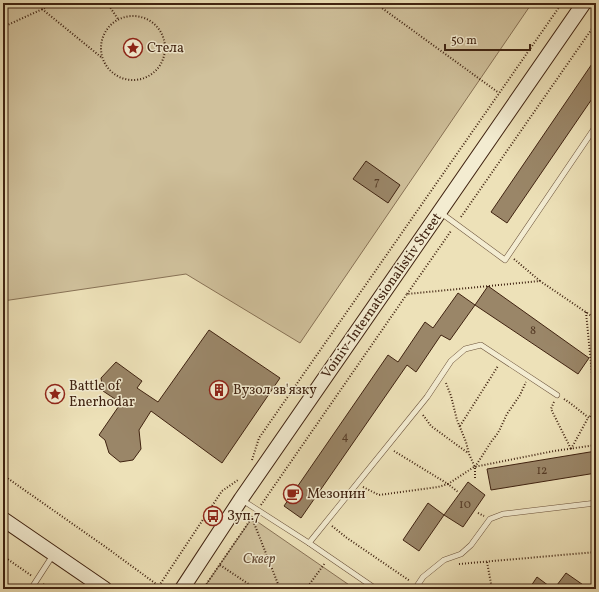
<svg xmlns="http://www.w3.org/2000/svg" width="599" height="592" font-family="Vollkorn,serif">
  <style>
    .green { fill: #d0c19c; stroke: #887256 }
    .building { fill: #9a8668; stroke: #402311 }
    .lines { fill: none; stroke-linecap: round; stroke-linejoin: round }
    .lane-casing { stroke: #6b523b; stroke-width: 6 }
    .secondary-casing { stroke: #402311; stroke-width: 16 }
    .path { stroke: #402311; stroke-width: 2; stroke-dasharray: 1 2; stroke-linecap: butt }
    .lane { stroke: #f3ecd1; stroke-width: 5 }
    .secondary { stroke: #f3ecd1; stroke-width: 14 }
    .labels { text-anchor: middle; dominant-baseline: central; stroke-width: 3; stroke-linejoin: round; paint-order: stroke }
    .number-label { font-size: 12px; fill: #563c27 }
    .poi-label { font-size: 14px; fill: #402311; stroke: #f3ecd1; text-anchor: start }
    .street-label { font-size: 14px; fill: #402311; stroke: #f3ecd1 }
    .park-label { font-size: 14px; font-style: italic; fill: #644a34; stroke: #f3ecd1 }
  </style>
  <rect width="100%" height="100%" fill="#ede1b8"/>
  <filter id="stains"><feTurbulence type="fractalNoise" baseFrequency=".005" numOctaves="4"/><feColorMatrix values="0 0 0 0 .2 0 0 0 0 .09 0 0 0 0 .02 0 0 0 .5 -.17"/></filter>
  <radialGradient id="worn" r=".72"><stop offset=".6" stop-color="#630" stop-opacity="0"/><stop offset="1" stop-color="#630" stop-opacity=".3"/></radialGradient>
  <!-- green -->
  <g class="green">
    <path d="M 3,3 L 532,3 L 300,343 L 186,274 L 3,301 Z"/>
    <path d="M 252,518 L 355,589 L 203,589 Z"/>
  </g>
  <!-- building -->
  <g class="building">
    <path d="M 596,58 L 596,93 L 507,223 L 491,212 Z"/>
    <path d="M 366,161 L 400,185 L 388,203 L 353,179 Z"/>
    <path d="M 488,286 L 589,358 L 578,374 L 475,305 Z"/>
    <path d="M 458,293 L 475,305 L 450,340 L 441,335 L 416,372 L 407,365 L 301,518 L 284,506 L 388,355 L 398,362 L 425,322 L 433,328 Z"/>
    <path d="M 209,330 L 280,378 L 222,463 L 151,411 L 139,430 L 141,449 L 133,460 L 120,462 L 109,453 L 105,440 L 99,435 L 121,403 L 103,391 L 101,378 L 116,362 L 142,381 L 137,388 L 158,402 Z"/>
    <path d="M 596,451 L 596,473 L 491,490 L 487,469 Z"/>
    <path d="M 468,482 L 485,495 L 463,527 L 444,515 Z"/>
    <path d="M 428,503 L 444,515 L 419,551 L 403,540 Z"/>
    <path d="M 566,573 L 589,589 L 554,589 Z"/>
    <path d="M 537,577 L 553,589 L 529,589 Z"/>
  </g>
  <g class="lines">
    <defs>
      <g id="lane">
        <path d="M 441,213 L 505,260 L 596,126"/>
        <path d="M 242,500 L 309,543 L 427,397 L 451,361 L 465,349 L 481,345 L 557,395"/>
        <path d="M 309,543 L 376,589"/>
        <path d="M 31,589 L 53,555"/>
        <path d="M 415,589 L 423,577 L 444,560 L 461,554 L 471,545 L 490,519 L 503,514 L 596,503"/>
      </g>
      <g id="secondary">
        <path d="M 3,519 L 105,589"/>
        <path d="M 182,589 L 241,499 L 584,3"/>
      </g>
    </defs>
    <!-- lane casing -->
    <use href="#lane" class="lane-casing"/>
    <!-- secondary casing -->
    <use href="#secondary" class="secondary-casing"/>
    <!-- path -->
    <g class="path">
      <path d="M 107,3 L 118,19"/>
      <path d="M 375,3 L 499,93"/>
      <path d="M 42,9 L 101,57"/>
      <circle cx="133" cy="48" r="32"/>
      <path d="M 3,27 L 56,3"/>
      <path d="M 461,217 L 596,23"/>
      <path d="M 514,259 L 540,281"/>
      <path d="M 407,294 L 451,231"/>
      <path d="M 586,312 L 596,416"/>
      <path d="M 446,383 L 451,396 L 457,420 L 466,442 L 469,454 L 475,467 L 475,480"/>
      <path d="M 564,399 L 570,403 L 589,418 L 596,407"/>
      <path d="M 554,402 L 551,409 L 571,449"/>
      <path d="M 423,415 L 431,426 L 468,453"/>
      <path d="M 460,426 L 498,366"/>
      <path d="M 571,449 L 588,418"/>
      <path d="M 394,451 L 448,484 L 474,467 L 554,451 L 596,445"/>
      <path d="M 252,460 L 259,438 L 562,3"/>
      <path d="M 475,467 L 491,442 L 498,433 L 507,414 L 520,395 L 526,382"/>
      <path d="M 3,475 L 107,548 L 163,589"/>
      <path d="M 363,487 L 379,495 L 438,487 L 448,484 L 458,492"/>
      <path d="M 261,505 L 407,294 L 540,281 L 596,319"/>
      <path d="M 478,513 L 484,516"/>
      <path d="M 252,518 L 280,589"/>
      <path d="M 332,526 L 347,538 L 410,581"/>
      <path d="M 3,556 L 32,576"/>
      <path d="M 487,562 L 492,589"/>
      <path d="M 459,564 L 596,552"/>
      <path d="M 220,565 L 256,589"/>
      <path d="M 43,584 L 50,589"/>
      <path d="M 159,586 L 222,491 L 238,480"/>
      <path d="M 203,589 L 253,516"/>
      <path d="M 306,589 L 325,563"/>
    </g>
    <!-- lane -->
    <use href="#lane" class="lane"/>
    <!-- secondary -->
    <use href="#secondary" class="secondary"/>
  </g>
  <!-- icons -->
  <defs>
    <symbol id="sight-ring" viewBox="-11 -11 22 22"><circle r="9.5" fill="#f3ecd1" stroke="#8f2418" stroke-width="1.5"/><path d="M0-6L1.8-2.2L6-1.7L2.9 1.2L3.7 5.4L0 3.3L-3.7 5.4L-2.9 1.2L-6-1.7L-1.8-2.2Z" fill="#8f2418"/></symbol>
    <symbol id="building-ring" viewBox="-11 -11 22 22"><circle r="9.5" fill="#f3ecd1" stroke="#8f2418" stroke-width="1.5"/><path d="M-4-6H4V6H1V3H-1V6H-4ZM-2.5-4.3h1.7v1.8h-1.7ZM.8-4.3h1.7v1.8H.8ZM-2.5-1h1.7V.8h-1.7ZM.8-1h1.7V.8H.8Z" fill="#8f2418"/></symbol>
    <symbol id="cafe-ring" viewBox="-11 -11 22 22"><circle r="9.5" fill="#f3ecd1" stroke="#8f2418" stroke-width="1.5"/><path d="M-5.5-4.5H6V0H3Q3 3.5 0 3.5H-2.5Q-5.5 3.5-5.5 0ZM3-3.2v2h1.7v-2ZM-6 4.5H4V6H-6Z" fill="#8f2418"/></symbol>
    <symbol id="bus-ring" viewBox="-11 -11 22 22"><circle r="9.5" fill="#f3ecd1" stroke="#8f2418" stroke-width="1.5"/><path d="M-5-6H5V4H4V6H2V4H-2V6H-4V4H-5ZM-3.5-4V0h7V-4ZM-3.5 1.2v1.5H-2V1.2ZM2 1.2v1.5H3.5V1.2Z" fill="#8f2418"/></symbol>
  </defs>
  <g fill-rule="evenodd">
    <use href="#sight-ring" x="122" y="37" width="22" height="22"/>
    <use href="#building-ring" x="208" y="379" width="22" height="22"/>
    <use href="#sight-ring" x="44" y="383" width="22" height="22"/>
    <use href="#cafe-ring" x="282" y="483" width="22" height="22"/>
    <use href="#bus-ring" x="202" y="505" width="22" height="22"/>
  </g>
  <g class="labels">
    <!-- number labels -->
    <g class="number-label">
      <text x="377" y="182">7</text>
      <text x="533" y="331">8</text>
      <text x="345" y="437">4</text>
      <text x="542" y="471">12</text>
      <text x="465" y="505">10</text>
    </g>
    <!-- poi labels -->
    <g class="poi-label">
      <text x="147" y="48">Стела</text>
      <text x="69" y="386">Battle of<tspan x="69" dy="16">Enerhodar</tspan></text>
      <text x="233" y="390">Вузол зв'язку</text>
      <text x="307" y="494">Мезонин</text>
      <text x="227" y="516">Зуп.7</text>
    </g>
    <!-- street labels -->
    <g class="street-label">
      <text transform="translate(382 296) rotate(-55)">Voiniv-Internatsionalistiv Street</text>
    </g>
    <!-- park labels -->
    <g class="park-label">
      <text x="259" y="559">Сквер</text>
    </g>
  </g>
  <!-- margin -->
  <rect width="599" height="592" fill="none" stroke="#ede1b8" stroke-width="16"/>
  <rect x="4" y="4" width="591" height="584" fill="none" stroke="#402311" stroke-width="2"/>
  <rect x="8" y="8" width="583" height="576" fill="none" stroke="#402311"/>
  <!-- scale -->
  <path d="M445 44v6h85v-6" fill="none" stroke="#402311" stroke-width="2"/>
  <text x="451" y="44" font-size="12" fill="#402311" stroke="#f3ecd1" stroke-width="3" paint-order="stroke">50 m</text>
  <rect width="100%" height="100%" filter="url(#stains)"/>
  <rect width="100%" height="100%" fill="url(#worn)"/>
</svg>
